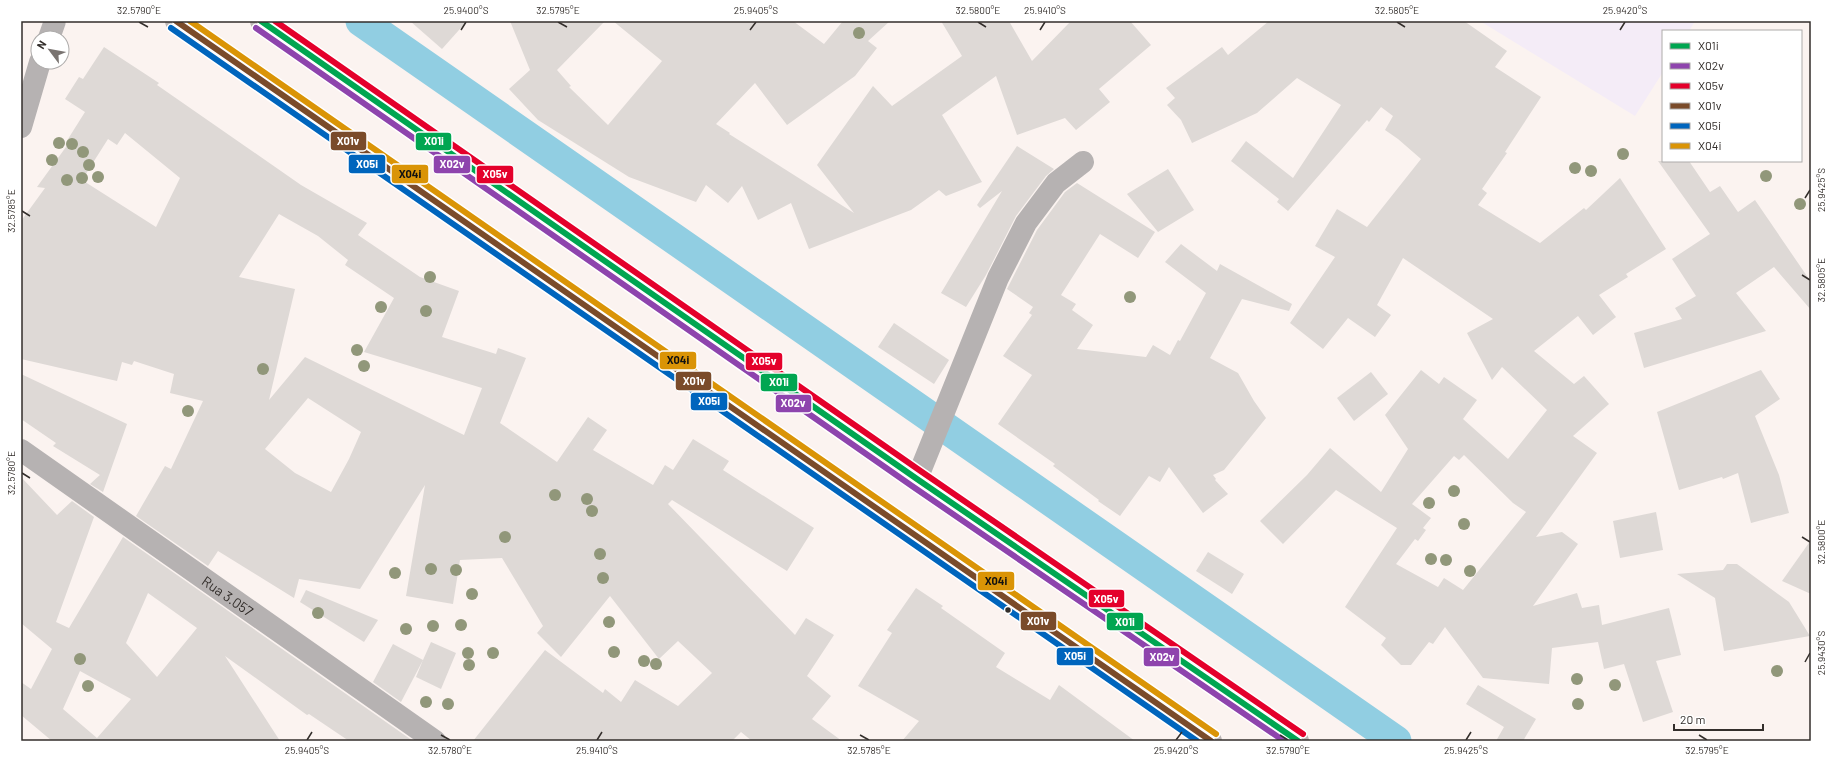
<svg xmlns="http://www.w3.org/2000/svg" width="1832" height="762" font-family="Barlow,sans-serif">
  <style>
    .education { fill: #f4ecf7 }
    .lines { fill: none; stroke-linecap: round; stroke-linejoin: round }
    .canal { stroke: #91cee2; stroke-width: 31 }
    .building { fill: #ded9d6; fill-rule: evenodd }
    .minor { stroke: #b6b2b2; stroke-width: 22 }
    .major { stroke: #bab5b4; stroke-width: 22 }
    .bus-1-casing { stroke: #fff; stroke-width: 9 }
    .bus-2-casing { stroke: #fff; stroke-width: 9 }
    .bus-3-casing { stroke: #fff; stroke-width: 9 }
    .bus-4-casing { stroke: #fff; stroke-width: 9 }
    .bus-5-casing { stroke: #fff; stroke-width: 9 }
    .bus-6-casing { stroke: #fff; stroke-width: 9 }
    .bus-1 { stroke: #00a651; stroke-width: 6 }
    .bus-2 { stroke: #8e44ad; stroke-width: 6 }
    .bus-3 { stroke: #e4002b; stroke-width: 6 }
    .bus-4 { stroke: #7a4b2a; stroke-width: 6 }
    .bus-5 { stroke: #0065bd; stroke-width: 6 }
    .bus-6 { stroke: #da9406; stroke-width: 6 }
    .tree { fill: #91977a }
    .ticks { fill: none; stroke: #332e2b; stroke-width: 1.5 }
    .bus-dot { fill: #332e2b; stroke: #fff; stroke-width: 1.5 }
    .labels { text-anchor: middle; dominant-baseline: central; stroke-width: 3.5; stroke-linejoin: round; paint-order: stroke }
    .street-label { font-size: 14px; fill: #332e2b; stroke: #fff }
    .line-badge { stroke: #fff; stroke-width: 1.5 }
    .badge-label { font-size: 11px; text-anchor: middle; font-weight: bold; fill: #fff }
    .pale-badge-label { font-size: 11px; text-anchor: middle; font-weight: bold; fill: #111 }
    .neatline { fill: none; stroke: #332e2b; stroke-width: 1.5 }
    .ticks-label { font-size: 10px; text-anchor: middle; fill: #332e2b }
  </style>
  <rect width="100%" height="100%" fill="#fbf3f0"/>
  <!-- education -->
  <path class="education" d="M 1480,21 L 1695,21 L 1689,31 L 1663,31 L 1663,72 L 1635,116 Z"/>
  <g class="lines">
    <!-- canal -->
    <path class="canal" d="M 361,21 L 1396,741"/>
  </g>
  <!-- building -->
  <g class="building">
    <path d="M 410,21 L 467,21 L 442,49 Z"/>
    <path d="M 510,21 L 605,21 L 557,70 L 571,86 L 569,87 L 608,125 L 662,61 L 613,21 L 793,21 L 824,44 L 843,21 L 890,21 L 868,41 L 877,48 L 855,76 L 787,125 L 755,83 L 716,124 L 730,133 L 729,134 L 854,213 L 817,165 L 873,86 L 892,106 L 962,56 L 941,21 L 1009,21 L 1032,61 L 1071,21 L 1130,21 L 1151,45 L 1099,89 L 1110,102 L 1076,130 L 1065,118 L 1017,135 L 996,76 L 942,115 L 982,182 L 946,196 L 939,190 L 911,210 L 809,249 L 791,203 L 758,220 L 742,186 L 728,203 L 706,185 L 696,202 L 629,177 L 538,120 L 509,89 L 530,70 Z"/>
    <path d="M 1269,21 L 1464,21 L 1507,51 L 1495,67 L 1541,97 L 1505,152 L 1507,153 L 1482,189 L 1487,193 L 1478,205 L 1540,243 L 1584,208 L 1586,210 L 1620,178 L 1666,249 L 1626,274 L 1628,277 L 1599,295 L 1616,317 L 1593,335 L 1578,316 L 1534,351 L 1574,384 L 1584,376 L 1609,404 L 1573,436 L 1597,453 L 1536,537 L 1562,532 L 1578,544 L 1533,606 L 1577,593 L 1582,608 L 1599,605 L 1602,625 L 1669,608 L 1681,655 L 1656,661 L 1673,712 L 1643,722 L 1624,664 L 1604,669 L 1598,642 L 1552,648 L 1549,684 L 1483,678 L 1445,627 L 1433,644 L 1429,642 L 1411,665 L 1401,665 L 1381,645 L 1386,638 L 1345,607 L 1397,528 L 1336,490 L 1283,544 L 1260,521 L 1307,475 L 1330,448 L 1381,492 L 1408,449 L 1385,415 L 1421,370 L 1439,384 L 1444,377 L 1477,400 L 1463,419 L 1508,459 L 1547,410 L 1502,367 L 1492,380 L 1467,333 L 1493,319 L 1403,258 L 1377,305 L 1391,315 L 1375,337 L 1348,318 L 1323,349 L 1290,323 L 1335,257 L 1315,246 L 1337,209 L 1367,227 L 1421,159 L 1398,139 L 1385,130 L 1393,116 L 1381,107 L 1369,122 L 1367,120 L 1288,211 L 1277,202 L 1279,199 L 1231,161 L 1246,141 L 1293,178 L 1341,105 L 1297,78 L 1257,113 L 1192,143 L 1181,120 L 1167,105 L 1175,98 L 1166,88 L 1222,47 L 1228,55 ZM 1464,455 L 1513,503 L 1526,512 L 1463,590 L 1444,578 L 1438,587 L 1396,564 L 1415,539 L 1418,541 L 1426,530 L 1423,528 L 1431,518 L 1412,504 L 1454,456 L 1459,460 Z"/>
    <path d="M 104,47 L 159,83 L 157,85 L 301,185 L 367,223 L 358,235 L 420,277 L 459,291 L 442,337 L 496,354 L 498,348 L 526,358 L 500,423 L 557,462 L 588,417 L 607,430 L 593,450 L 653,485 L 665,465 L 673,470 L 693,439 L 729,461 L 723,470 L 814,528 L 787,571 L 672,500 L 668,504 L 795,635 L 806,618 L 834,635 L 807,676 L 831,696 L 812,719 L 842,741 L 752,741 L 741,732 L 732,741 L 473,741 L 545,650 L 603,693 L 605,689 L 621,702 L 635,680 L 678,706 L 712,673 L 678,641 L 659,659 L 610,596 L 561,657 L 537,633 L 543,626 L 502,558 L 460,560 L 453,604 L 406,596 L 425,485 L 360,589 L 299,579 L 294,598 L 218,551 L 208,566 L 136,516 L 165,466 L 171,469 L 203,401 L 170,393 L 174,374 L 134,361 L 132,365 L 122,362 L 117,381 L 21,359 L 21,221 L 45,188 L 37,187 L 71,140 L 68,139 L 85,112 L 65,99 L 79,77 L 83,79 ZM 125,133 L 180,178 L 156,227 L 82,180 L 108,139 L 117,145 ZM 279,214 L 318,236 L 348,260 L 345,265 L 394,298 L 364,352 L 482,388 L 464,435 L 305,357 L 269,400 L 295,289 L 239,277 ZM 308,398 L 361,432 L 349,459 L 331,492 L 295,473 L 265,449 Z"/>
    <path d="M 1017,146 L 1054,169 L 1046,176 L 1016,216 L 986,275 L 966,307 L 941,293 L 1002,191 L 980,208 L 977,205 Z"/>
    <path d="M 1658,161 L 1689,161 L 1710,192 L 1720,186 L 1738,212 L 1755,200 L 1811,282 L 1811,310 L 1774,267 L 1736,293 L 1766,331 L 1644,368 L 1634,333 L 1682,319 L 1675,308 L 1696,296 L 1672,259 L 1710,234 Z"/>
    <path d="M 1168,169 L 1194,210 L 1158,232 L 1127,194 Z"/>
    <path d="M 1077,183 L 1155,232 L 1138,258 L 1100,234 L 1061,295 L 1076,304 L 1072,310 L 1093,325 L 1077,349 L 1146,357 L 1153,345 L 1170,355 L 1178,340 L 1180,341 L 1206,293 L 1165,262 L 1181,244 L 1217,271 L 1220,264 L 1292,304 L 1289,311 L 1242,299 L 1210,358 L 1238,373 L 1254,401 L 1266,418 L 1224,470 L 1213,475 L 1216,479 L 1215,480 L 1228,494 L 1203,513 L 1169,467 L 1160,482 L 1149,476 L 1120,516 L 1098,501 L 1099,500 L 1053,466 L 1055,464 L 998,424 L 1032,375 L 1003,356 L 1032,315 L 1029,313 L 1033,307 L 1007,289 L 1037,230 L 1065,192 Z"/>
    <path d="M 894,323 L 949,360 L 934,384 L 878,347 Z"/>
    <path d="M 1761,370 L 1780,399 L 1755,416 L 1779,475 L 1789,513 L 1751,523 L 1738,473 L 1723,479 L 1722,477 L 1679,490 L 1657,412 Z"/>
    <path d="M 1371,372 L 1388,394 L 1354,421 L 1337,398 Z"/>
    <path d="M 21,374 L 127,424 L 103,492 L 90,484 L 100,475 L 53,446 L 56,443 L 21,419 Z"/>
    <path d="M 21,477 L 57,515 L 72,501 L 94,517 L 56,622 L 69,628 L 123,537 L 413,741 L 349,741 L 309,714 L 307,715 L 225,656 L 280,741 L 52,741 L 21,715 L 21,682 L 31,689 L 52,649 L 21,623 ZM 148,593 L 197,628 L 157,677 L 126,643 ZM 80,671 L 131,699 L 97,738 L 63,709 Z"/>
    <path d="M 1656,512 L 1663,550 L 1620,558 L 1613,521 Z"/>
    <path d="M 1811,540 L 1811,594 L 1782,581 Z"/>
    <path d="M 1208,552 L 1244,574 L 1232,594 L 1196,571 Z"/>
    <path d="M 1727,564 L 1737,564 L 1789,602 L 1810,636 L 1724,651 L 1715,598 L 1677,574 L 1723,570 Z"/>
    <path d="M 916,588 L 943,606 L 941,608 L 1005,653 L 996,667 L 1050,700 L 1059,685 L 1135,741 L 902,741 L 919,721 L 858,686 L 892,633 L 887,630 Z"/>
    <path d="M 306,590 L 378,620 L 364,642 L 300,602 Z"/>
    <path d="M 431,642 L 456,653 L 441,689 L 416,677 L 423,660 L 401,702 L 373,682 L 393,644 L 423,660 Z"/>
    <path d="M 1478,685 L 1536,719 L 1523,741 L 1496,741 L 1504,727 L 1466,704 Z"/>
  </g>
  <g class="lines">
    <!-- minor -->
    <g class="minor">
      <path d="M 49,38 L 55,21"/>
      <path d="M 21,127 L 40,62"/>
      <path id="s1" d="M 21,450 L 435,741"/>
      <path d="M 917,479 L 998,278 L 1026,223 L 1056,183 L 1083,162"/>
    </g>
    <!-- major -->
    <g class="major">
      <path d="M 176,21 L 1211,741"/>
      <path d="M 261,21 L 917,479 L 1298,741"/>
    </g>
    <defs>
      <path id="bus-1" d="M 261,21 L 917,479 L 1298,741"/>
      <path id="bus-2" d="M 256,28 L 912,486 L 1284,741"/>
      <path id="bus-3" d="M 275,21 L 922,472 L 1303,734"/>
      <path id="bus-4" d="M 176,21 L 1211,741"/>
      <path id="bus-5" d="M 171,28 L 1197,741"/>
      <path id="bus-6" d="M 190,21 L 1216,734"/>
    </defs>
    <!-- bus-1 casing -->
    <use href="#bus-1" class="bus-1-casing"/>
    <!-- bus-2 casing -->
    <use href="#bus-2" class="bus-2-casing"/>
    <!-- bus-3 casing -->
    <use href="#bus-3" class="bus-3-casing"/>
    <!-- bus-4 casing -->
    <use href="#bus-4" class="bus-4-casing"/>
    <!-- bus-5 casing -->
    <use href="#bus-5" class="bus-5-casing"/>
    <!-- bus-6 casing -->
    <use href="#bus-6" class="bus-6-casing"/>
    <!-- bus-1 -->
    <use href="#bus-1" class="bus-1"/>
    <!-- bus-2 -->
    <use href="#bus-2" class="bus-2"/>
    <!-- bus-3 -->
    <use href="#bus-3" class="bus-3"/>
    <!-- bus-4 -->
    <use href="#bus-4" class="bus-4"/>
    <!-- bus-5 -->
    <use href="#bus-5" class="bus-5"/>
    <!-- bus-6 -->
    <use href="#bus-6" class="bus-6"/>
  </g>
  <!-- trees -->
  <g class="tree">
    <circle cx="859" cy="33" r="6"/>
    <circle cx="59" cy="143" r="6"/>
    <circle cx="72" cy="144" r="6"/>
    <circle cx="83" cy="152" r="6"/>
    <circle cx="1623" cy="154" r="6"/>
    <circle cx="52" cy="160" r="6"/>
    <circle cx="89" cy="165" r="6"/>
    <circle cx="1575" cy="168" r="6"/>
    <circle cx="1591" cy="171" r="6"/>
    <circle cx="1766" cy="176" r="6"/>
    <circle cx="98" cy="177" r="6"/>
    <circle cx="82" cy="178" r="6"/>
    <circle cx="67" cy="180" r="6"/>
    <circle cx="1800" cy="204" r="6"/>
    <circle cx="430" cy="277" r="6"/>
    <circle cx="1130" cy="297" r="6"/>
    <circle cx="381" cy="307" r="6"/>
    <circle cx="426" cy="311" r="6"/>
    <circle cx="357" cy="350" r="6"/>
    <circle cx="364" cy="366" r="6"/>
    <circle cx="263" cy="369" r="6"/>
    <circle cx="188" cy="411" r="6"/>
    <circle cx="1454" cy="491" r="6"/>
    <circle cx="555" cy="495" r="6"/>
    <circle cx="587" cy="499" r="6"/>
    <circle cx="1429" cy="503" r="6"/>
    <circle cx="592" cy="511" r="6"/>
    <circle cx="1464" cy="524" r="6"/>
    <circle cx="505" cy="537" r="6"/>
    <circle cx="600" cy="554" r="6"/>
    <circle cx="1431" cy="559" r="6"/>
    <circle cx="1446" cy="560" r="6"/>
    <circle cx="431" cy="569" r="6"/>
    <circle cx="456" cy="570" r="6"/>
    <circle cx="1470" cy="571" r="6"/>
    <circle cx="395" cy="573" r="6"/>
    <circle cx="603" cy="578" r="6"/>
    <circle cx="472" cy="594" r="6"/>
    <circle cx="318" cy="613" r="6"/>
    <circle cx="609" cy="622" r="6"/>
    <circle cx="461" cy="625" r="6"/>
    <circle cx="433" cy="626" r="6"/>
    <circle cx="406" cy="629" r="6"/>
    <circle cx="614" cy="652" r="6"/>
    <circle cx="468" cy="653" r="6"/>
    <circle cx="493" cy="653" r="6"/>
    <circle cx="80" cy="659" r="6"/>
    <circle cx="644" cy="661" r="6"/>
    <circle cx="656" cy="664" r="6"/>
    <circle cx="469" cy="665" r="6"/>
    <circle cx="1777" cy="671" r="6"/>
    <circle cx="1577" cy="679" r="6"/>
    <circle cx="1615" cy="685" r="6"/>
    <circle cx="88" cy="686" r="6"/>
    <circle cx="426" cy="702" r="6"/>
    <circle cx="448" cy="704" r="6"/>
    <circle cx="1578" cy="704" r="6"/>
  </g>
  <!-- ticks -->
  <path class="ticks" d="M 139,22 L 148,27M 558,22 L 567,27M 978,22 L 986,27M 1397,22 L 1405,27M 461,30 L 466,22M 750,30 L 756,22M 1040,30 L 1045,22M 1620,30 L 1625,22M 1805,198 L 1810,190M 22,211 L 30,216M 1802,275 L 1810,280M 22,473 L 30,478M 1802,537 L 1810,542M 1805,662 L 1810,653M 441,735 L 450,740M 860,735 L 869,740M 1280,735 L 1288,740M 1699,735 L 1707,740M 307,740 L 312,732M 597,740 L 602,732M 1176,740 L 1182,732M 1466,740 L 1471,732"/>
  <!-- markers -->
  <circle class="bus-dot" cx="1008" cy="610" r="3.5"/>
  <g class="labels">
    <!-- street labels -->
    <g class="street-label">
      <text stroke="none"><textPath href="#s1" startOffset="253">Rua 3.057</textPath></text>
    </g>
  </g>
  <g class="line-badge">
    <rect x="330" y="131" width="37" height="20" rx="4" fill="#7a4b2a"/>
    <rect x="415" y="132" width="37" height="19" rx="4" fill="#00a651"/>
    <rect x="348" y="154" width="38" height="20" rx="4" fill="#0065bd"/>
    <rect x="433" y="155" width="38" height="19" rx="4" fill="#8e44ad"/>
    <rect x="391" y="164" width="38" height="20" rx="4" fill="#da9406"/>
    <rect x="476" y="165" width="38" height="19" rx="4" fill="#e4002b"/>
    <rect x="659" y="351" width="38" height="19" rx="4" fill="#da9406"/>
    <rect x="745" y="352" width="38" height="19" rx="4" fill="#e4002b"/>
    <rect x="675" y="371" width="37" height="20" rx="4" fill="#7a4b2a"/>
    <rect x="760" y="373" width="38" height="19" rx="4" fill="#00a651"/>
    <rect x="690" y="392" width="38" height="19" rx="4" fill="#0065bd"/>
    <rect x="775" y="394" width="37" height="19" rx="4" fill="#8e44ad"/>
    <rect x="977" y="571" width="38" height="20" rx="4" fill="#da9406"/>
    <rect x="1088" y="589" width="37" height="19" rx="4" fill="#e4002b"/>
    <rect x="1020" y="611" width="37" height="20" rx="4" fill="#7a4b2a"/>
    <rect x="1106" y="612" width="38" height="19" rx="4" fill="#00a651"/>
    <rect x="1056" y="647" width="38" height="19" rx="4" fill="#0065bd"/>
    <rect x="1143" y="647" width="37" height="20" rx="4" fill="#8e44ad"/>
  </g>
  <g class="badge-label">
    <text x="348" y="145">X01v</text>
    <text x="434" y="145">X01i</text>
    <text x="367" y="168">X05i</text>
    <text x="452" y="168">X02v</text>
    <text x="495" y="178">X05v</text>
    <text x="764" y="365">X05v</text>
    <text x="694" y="385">X01v</text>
    <text x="779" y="386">X01i</text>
    <text x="709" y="405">X05i</text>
    <text x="793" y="407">X02v</text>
    <text x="1106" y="603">X05v</text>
    <text x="1038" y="625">X01v</text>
    <text x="1125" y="626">X01i</text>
    <text x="1075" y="660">X05i</text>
    <text x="1162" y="661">X02v</text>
  </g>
  <g class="pale-badge-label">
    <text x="410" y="178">X04i</text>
    <text x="678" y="364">X04i</text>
    <text x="996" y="585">X04i</text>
  </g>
  <!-- border -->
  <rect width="1832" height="762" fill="none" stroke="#ffffff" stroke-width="44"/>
  <!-- legend -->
  <rect x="1662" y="30" width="140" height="132" fill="#ffffff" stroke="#adabaa"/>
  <rect x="1670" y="43" width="20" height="6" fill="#00a651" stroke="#adabaa"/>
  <text x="1698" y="50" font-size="12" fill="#332e2b">X01i</text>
  <rect x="1670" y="63" width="20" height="6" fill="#8e44ad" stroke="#adabaa"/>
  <text x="1698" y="70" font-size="12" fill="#332e2b">X02v</text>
  <rect x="1670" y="83" width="20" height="6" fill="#e4002b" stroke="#adabaa"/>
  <text x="1698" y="90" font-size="12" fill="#332e2b">X05v</text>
  <rect x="1670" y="103" width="20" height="6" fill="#7a4b2a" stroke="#adabaa"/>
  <text x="1698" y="110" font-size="12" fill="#332e2b">X01v</text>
  <rect x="1670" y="123" width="20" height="6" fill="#0065bd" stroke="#adabaa"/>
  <text x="1698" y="130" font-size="12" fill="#332e2b">X05i</text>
  <rect x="1670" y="143" width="20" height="6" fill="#da9406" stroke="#adabaa"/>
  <text x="1698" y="150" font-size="12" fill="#332e2b">X04i</text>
  <!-- north arrow -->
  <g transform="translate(50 50) rotate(302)"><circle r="19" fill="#ffffff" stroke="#adabaa"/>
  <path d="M0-3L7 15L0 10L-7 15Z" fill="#797370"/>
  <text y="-6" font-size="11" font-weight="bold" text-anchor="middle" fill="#332e2b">N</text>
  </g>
  <!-- scale -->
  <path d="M1674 724v6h89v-6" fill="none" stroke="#332e2b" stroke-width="2"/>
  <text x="1680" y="724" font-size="12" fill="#332e2b" stroke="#ffffff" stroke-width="3" paint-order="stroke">20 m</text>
  <rect x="22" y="22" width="1788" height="718" class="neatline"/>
  <g class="ticks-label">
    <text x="139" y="14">32.5790°E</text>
    <text x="466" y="14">25.9400°S</text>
    <text x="558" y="14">32.5795°E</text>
    <text x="756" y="14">25.9405°S</text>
    <text x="978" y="14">32.5800°E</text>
    <text x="1045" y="14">25.9410°S</text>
    <text x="1397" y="14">32.5805°E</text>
    <text x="1625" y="14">25.9420°S</text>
    <text transform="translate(1821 190) rotate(-90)" y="4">25.9425°S</text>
    <text transform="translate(11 211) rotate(-90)" y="4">32.5785°E</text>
    <text transform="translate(1821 280) rotate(-90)" y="4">32.5805°E</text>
    <text transform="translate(11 473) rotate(-90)" y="4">32.5780°E</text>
    <text transform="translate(1821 542) rotate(-90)" y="4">32.5800°E</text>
    <text transform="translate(1821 653) rotate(-90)" y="4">25.9430°S</text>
    <text x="307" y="754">25.9405°S</text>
    <text x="450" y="754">32.5780°E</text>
    <text x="597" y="754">25.9410°S</text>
    <text x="869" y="754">32.5785°E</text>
    <text x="1176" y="754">25.9420°S</text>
    <text x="1288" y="754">32.5790°E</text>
    <text x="1466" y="754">25.9425°S</text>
    <text x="1707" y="754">32.5795°E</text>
  </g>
</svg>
